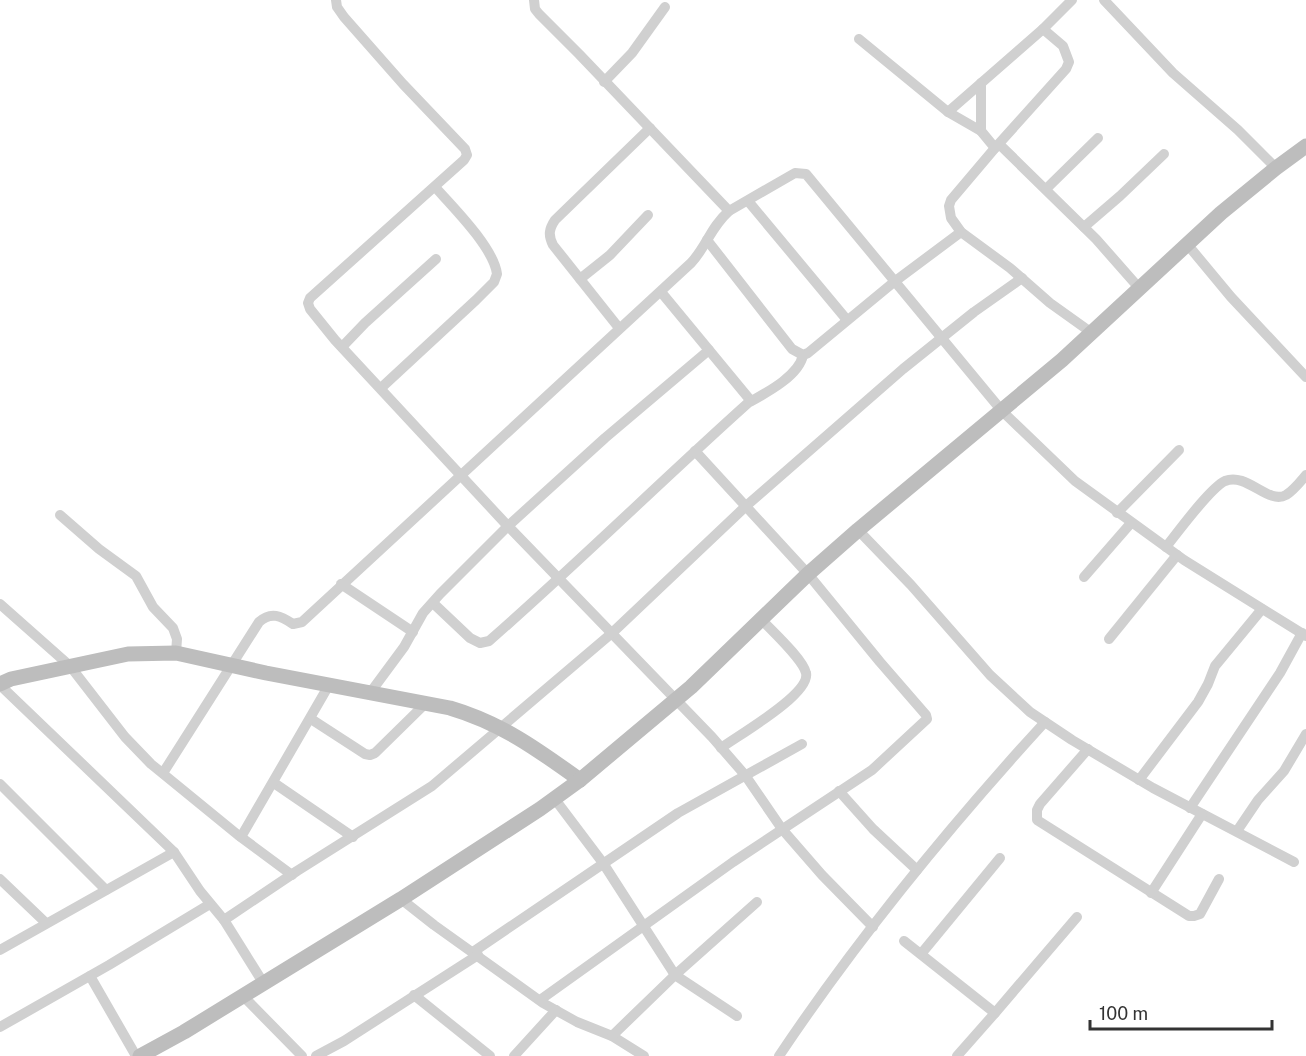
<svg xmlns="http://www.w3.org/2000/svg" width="1306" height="1056" font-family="'Public Sans',sans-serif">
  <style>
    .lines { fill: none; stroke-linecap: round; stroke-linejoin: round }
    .street { stroke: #d0d0d0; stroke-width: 10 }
    .secondary { stroke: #bdbdbd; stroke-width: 15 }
  </style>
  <rect width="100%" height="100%" fill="#fff"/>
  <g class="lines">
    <!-- street -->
    <g class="street">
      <path d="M 336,0 L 337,7 L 344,17 L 403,84 L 465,149 L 467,155 L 464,160 L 310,298 L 308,303 L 310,309 L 335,340 L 505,523 L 712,737 L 745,775 L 782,829 L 822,875 L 873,927"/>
      <path d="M 534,0 L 535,9 L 539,14 L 579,54 L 729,211"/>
      <path d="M 1104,0 L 1173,73 L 1238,130 L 1276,168"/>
      <path d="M 859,39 L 948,112 L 981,131 L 995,148 L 951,200 L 949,206 L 951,218 L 961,232 L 1010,268 L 1050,303 L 1092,333"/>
      <path d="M 604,82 L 632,53 L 665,7"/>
      <path d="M 948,112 L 1043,29 L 1072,0"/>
      <path d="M 981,131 L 981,83"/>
      <path d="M 999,144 L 1096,239 L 1140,289"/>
      <path d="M 995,148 L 1066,69 L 1069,62 L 1063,46 L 1043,29"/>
      <path d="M 1046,189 L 1098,138"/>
      <path d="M 748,201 L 847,320"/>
      <path d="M 1084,227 L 1120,196 L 1164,154"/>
      <path d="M 707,240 L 792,349 L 803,355 L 808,353 L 894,282 L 961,232"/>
      <path d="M 1187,244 L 1231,297 L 1306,377"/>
      <path d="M 580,279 L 610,255 L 648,215"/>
      <path d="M 661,292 L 751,401"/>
      <path d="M 619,328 L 553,245 C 548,235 549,229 555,220 L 650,128"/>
      <path d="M 342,347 L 365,323 L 436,259"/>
      <path d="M 381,388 L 476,300 L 494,282 L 497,274 C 494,248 453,207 435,187"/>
      <path d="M 1117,513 L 1179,450"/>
      <path d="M 60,515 L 99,549 L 136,576 L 153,607 L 173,628 L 177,639 L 176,653"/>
      <path d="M 858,530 L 911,585 L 990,675 L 1030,712 L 1072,740 L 1153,788 L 1294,862"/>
      <path d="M 1166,547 C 1178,532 1210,488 1225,481 C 1247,472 1268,505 1286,495 C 1294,490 1300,482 1306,475"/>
      <path d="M 1084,577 L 1131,523"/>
      <path d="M 341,584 L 413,632"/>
      <path d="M 433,603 L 470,638 L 480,643 L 489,641 C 577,564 661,481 748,403 C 766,393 799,376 803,355"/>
      <path d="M 0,604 L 70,666 L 125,737 L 151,764 L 238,835 L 292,875"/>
      <path d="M 1109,639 L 1177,555"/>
      <path d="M 0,685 L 174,852 L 200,891 L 224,920 L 297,871 L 432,786 L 612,633 L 746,506 L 903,369 L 974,312 L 1022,278"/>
      <path d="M 370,693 L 404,647 L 423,613 L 440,594 L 508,526 L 605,438 L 709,350"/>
      <path d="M 311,719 L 365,754 L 370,755 L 375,753 L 426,703"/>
      <path d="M 721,748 C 737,736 811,694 806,673 C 803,659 772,631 762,620"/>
      <path d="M 1088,749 L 1040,804 L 1037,810 L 1037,820 L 1189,916 L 1194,916 L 1200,914 L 1219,879"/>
      <path d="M 163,773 L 259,622 C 271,611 281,616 293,624 L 302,622 L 691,263 C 707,246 710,228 729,211 L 795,173 L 806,174 L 1002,411 L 1075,481 L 1184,560 L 1306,636"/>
      <path d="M 1139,780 L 1198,702 L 1208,684 L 1215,666 L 1262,609"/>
      <path d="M 274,783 L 353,837"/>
      <path d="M 0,784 L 106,890"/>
      <path d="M 839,791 L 873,829 L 917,870"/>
      <path d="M 554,798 L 603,863 L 675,975 L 737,1016"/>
      <path d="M 1190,808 L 1280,673 L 1302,633"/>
      <path d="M 1237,831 L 1258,800 L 1284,771 L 1306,734"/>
      <path d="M 241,837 L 329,685"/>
      <path d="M 0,879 L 46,923"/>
      <path d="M 1151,893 L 1202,814"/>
      <path d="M 401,899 L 434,925 L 543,1003 L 577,1022 L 612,1036 L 644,1056"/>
      <path d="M 224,920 L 264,984"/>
      <path d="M 904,941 L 995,1013 L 957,1056"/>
      <path d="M 0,950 L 174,852"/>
      <path d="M 473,952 L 678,813 L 802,744"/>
      <path d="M 921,954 L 1000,858"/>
      <path d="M 90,976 L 136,1056"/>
      <path d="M 414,995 L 490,1056"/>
      <path d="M 244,997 L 302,1056"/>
      <path d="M 540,1000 L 733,862 L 872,770 L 927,719 L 926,715 L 880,662 L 808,574 L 695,451"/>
      <path d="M 995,1013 L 1077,917"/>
      <path d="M 0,1027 L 109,965 L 210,904"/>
      <path d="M 612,1036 L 675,975 L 757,902"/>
      <path d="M 316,1056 L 344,1041 L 478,955"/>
      <path d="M 514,1056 L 556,1010"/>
      <path d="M 779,1056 C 858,938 949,827 1045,722"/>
    </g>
    <!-- secondary -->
    <g class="secondary">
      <path d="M 0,684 L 11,679 L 128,654 L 176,653 L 266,673 L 450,708 C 501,723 537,749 580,780"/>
      <path d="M 140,1056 L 184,1032 L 401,899 L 540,809 L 580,780 L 691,687 L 808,574 L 858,530 L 1062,360 L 1221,213 L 1276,168 L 1306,146"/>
    </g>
  </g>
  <!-- scale -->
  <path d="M1090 1020v9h182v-9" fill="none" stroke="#333333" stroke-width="3"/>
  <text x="1099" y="1020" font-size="18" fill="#333333" stroke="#ffffff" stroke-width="4.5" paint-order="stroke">100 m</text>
</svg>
